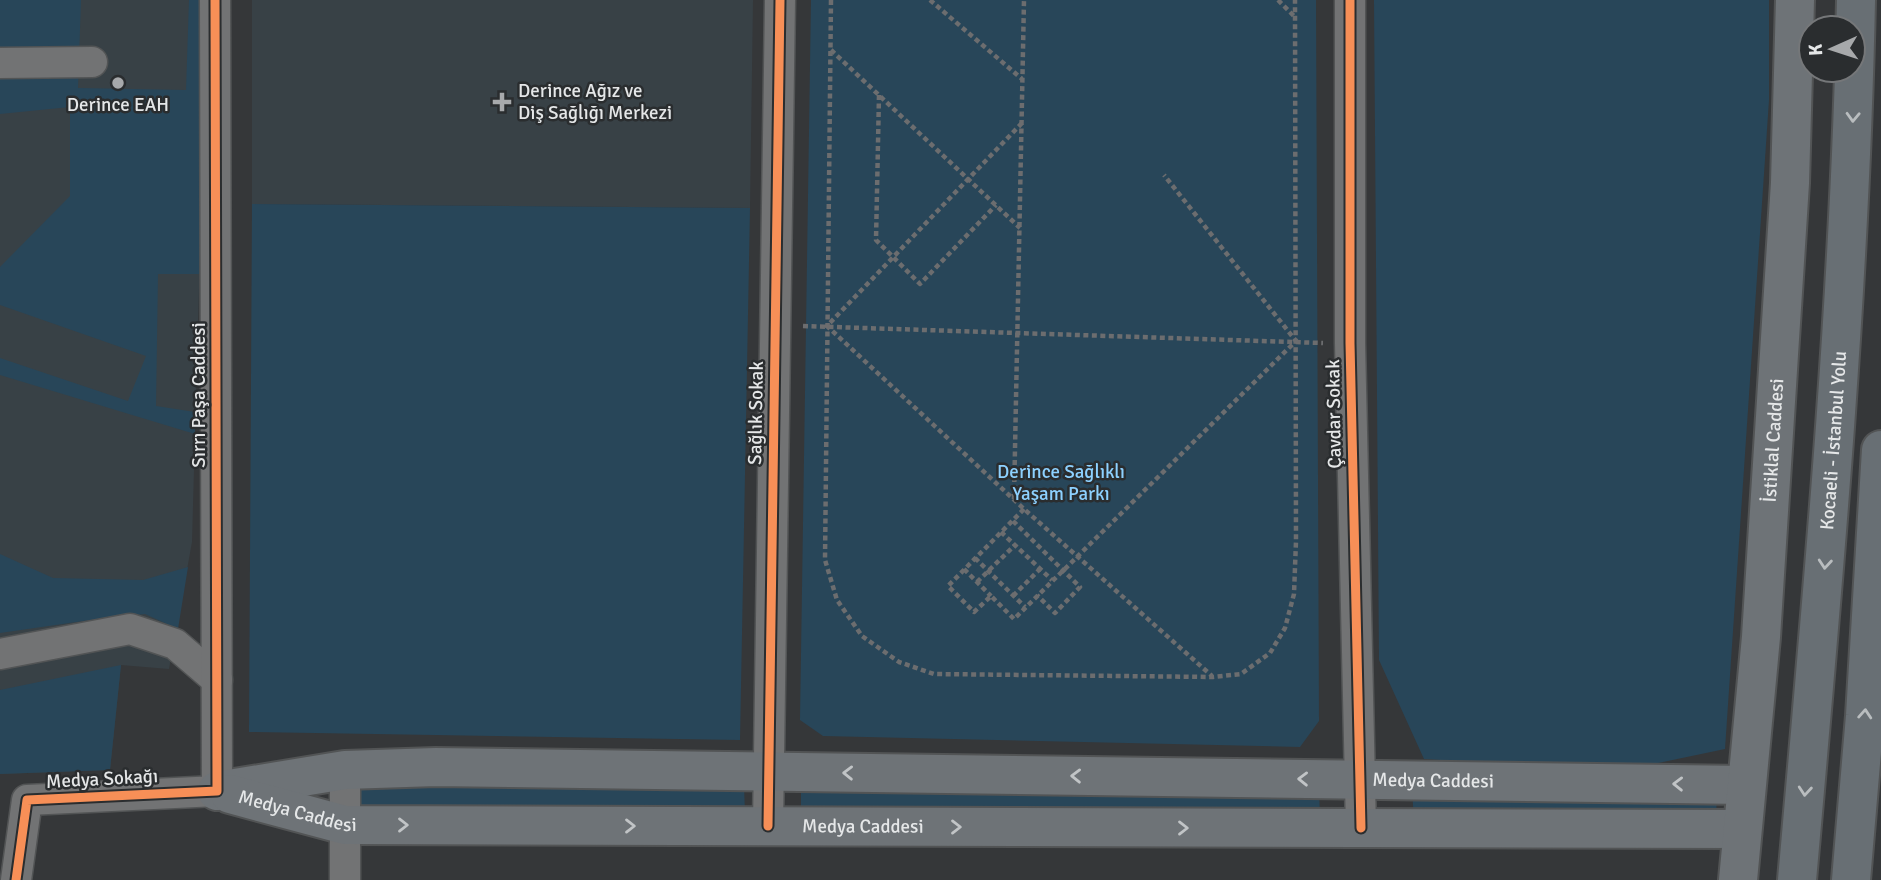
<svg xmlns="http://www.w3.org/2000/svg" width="1881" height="880" font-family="Signika,sans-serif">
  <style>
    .built { fill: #384146 }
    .green { fill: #284659 }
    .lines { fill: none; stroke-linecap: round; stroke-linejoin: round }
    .minor-casing { stroke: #525455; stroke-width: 33 }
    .major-casing { stroke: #525455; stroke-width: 42 }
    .highway-casing { stroke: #525455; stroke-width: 42 }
    .path { stroke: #6c6d6f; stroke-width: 4.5; stroke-dasharray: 5 3.5; stroke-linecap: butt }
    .minor { stroke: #727374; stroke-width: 30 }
    .major { stroke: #6e7377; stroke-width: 38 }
    .highway { stroke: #686f74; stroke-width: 38 }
    .cycleway-casing { stroke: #2a2d2f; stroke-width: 13 }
    .cycleway { stroke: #f78f57; stroke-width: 9 }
    .oneway { stroke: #b9bdbf }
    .oneway2 { stroke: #c1c4c6 }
    .poi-dot { fill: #a7a9ab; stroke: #2a2d2f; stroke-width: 2.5 }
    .labels { text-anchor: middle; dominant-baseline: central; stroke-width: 5; stroke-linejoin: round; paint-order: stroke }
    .poi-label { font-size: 19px; fill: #e5e7e8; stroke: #2a2d2f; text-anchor: start }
    .street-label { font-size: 19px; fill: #e5e7e8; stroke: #2a2d2f }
    .park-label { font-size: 19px; fill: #8dd1ff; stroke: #2a2d2f }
  </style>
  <rect width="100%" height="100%" fill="#353739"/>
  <!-- built -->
  <g class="built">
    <path d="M 0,0 L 207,0 L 192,542 L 169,669 L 121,665 L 110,770 L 0,774 Z"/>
    <path d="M 252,0 L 753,0 L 750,208 L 252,204 Z"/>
  </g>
  <!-- green -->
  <g class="green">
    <path d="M 0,0 L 81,0 L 78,88 L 186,90 L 189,0 L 207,0 L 199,274 L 158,274 L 156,406 L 195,412 L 195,434 L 0,375 L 0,358 L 128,401 L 146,356 L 0,305 L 0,267 L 70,196 L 70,107 L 0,114 Z"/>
    <path d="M 811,0 L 1316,0 L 1319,721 L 1300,747 L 823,736 L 800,720 Z"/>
    <path d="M 1374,0 L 1769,0 L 1769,100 L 1725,749 L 1620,771 L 1424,759 L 1379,660 Z"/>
    <path d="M 252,204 L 750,208 L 740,740 L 249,732 Z"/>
    <path d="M 0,554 L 53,578 L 143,580 L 188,567 L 178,629 L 145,614 L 97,619 L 0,633 Z"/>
    <path d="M 121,665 L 110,770 L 0,774 L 0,690 Z"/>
    <path d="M 356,782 L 744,786 L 745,813 L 356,813 Z"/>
    <path d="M 801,784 L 1319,790 L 1320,817 L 801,814 Z"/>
    <path d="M 1412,789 L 1717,790 L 1716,819 L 1414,821 Z"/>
  </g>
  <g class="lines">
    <defs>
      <g id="minor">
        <path d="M 1350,0 L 1350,343 L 1361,828"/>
        <path d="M 0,63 L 92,62"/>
        <path d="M 0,654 L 130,629 L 175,644 L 217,680"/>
        <path d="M 345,770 L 345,880"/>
        <path d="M 768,826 L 780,0"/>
        <path d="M 16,880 L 27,800 L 217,791 L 215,0"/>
      </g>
      <g id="major">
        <path id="s1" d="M 217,791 L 345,770 L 436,767 L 1746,785"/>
        <path id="s2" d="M 230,794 L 345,825 L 1742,829"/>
        <path id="s3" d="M 1738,880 L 1761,637 L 1779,354 L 1790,183 L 1795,0"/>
      </g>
      <g id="highway">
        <path id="s4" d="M 1797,880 C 1823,587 1850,294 1856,0"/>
        <path d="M 1851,880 L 1865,716 L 1881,450"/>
      </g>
    </defs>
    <!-- minor casing -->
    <use href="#minor" class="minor-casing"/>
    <!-- major casing -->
    <use href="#major" class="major-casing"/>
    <!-- highway casing -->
    <use href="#highway" class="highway-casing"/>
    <!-- path -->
    <g class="path">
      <path d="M 831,0 L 825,560 L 837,600 L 862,636 L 899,662 L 934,674 L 1213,677 L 1241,674 L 1270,653 L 1285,628 L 1294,594 L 1296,541 L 1295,0"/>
      <path d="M 930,0 L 1022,79"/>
      <path d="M 1278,0 L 1295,17"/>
      <path d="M 831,50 L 1020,228"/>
      <path d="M 879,95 L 876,240 L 920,284 L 996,205"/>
      <path d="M 1022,123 L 827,326 L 1024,509 L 1212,676"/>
      <path d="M 803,326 L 1323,343"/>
      <path d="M 1014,499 L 1024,0"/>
      <path d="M 1024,509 L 948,586 L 974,612 L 991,596 L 1014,619 L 1296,341 L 1164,175"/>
      <path d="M 1013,521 L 1080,587 L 1055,613 L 1037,595"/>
      <path d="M 1001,532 L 1052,580"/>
      <path d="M 975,558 L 1025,607"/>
      <path d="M 964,569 L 991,596"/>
      <path d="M 977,582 L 1015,545"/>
      <path d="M 1013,596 L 1040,569"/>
    </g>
    <!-- minor -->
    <use href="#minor" class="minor"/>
    <!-- major -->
    <use href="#major" class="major"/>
    <!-- highway -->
    <use href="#highway" class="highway"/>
    <defs>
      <g id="cycleway">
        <path d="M 1350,0 L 1350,343 L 1361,828"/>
        <path d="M 768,826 L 780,0"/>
        <path d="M 16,880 L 27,800 L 217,791 L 215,0"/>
      </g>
    </defs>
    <!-- cycleway casing -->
    <use href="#cycleway" class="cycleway-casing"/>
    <!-- cycleway -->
    <use href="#cycleway" class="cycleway"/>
  </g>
  <!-- one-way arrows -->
  <defs><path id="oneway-chevron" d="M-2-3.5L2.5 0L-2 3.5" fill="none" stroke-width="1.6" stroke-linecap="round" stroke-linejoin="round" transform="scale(1.75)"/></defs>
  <g class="oneway">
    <use href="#oneway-chevron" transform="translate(1853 117) rotate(92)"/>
    <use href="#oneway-chevron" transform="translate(1825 564) rotate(95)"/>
    <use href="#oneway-chevron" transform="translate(1865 714) rotate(-86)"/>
    <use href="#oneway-chevron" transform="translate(1805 791) rotate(95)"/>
  </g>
  <g class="oneway2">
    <use href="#oneway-chevron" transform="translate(848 773) rotate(-179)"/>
    <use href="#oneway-chevron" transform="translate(1076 776) rotate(-179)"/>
    <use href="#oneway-chevron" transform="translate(1303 779) rotate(-179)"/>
    <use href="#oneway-chevron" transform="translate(1678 784) rotate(-179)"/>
    <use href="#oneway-chevron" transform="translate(403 825)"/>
    <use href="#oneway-chevron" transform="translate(630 826)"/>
    <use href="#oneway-chevron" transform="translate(956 827)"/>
    <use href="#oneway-chevron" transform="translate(1183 828)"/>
  </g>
  <!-- markers -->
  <g class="poi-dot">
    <circle cx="118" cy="83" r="7"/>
    <path d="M498.5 91.5h7v7h7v7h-7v7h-7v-7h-7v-7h7z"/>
  </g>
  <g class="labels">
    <!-- poi labels -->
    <g class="poi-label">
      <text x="518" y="91">Derince Ağız ve<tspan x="518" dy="22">Diş Sağlığı Merkezi</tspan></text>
      <text x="118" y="105" text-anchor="middle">Derince EAH</text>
    </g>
    <!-- street labels -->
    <g class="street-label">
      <text transform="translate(199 395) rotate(-90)">Sırrı Paşa Caddesi</text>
      <text transform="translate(756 413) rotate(-89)">Sağlık Sokak</text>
      <text transform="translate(1334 414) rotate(-91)">Çavdar Sokak</text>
      <text stroke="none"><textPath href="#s3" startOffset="441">İstiklal Caddesi</textPath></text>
      <text stroke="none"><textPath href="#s4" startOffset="441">Kocaeli - İstanbul Yolu</textPath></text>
      <text transform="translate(102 779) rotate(-3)">Medya Sokağı</text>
      <text stroke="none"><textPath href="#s1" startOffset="1218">Medya Caddesi</textPath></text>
      <text stroke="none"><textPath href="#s2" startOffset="70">Medya Caddesi</textPath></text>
      <text stroke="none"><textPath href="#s2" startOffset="637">Medya Caddesi</textPath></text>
    </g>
    <!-- park labels -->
    <g class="park-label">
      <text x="1061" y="472">Derince Sağlıklı<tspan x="1061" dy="22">Yaşam Parkı</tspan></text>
    </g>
  </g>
  <!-- north arrow -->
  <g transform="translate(1832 49) rotate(267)"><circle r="33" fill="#2a2d2f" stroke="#757779" stroke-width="2"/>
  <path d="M0-5L12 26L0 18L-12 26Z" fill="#a7a9ab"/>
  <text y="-10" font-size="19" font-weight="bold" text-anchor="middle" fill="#e5e7e8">K</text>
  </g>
</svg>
